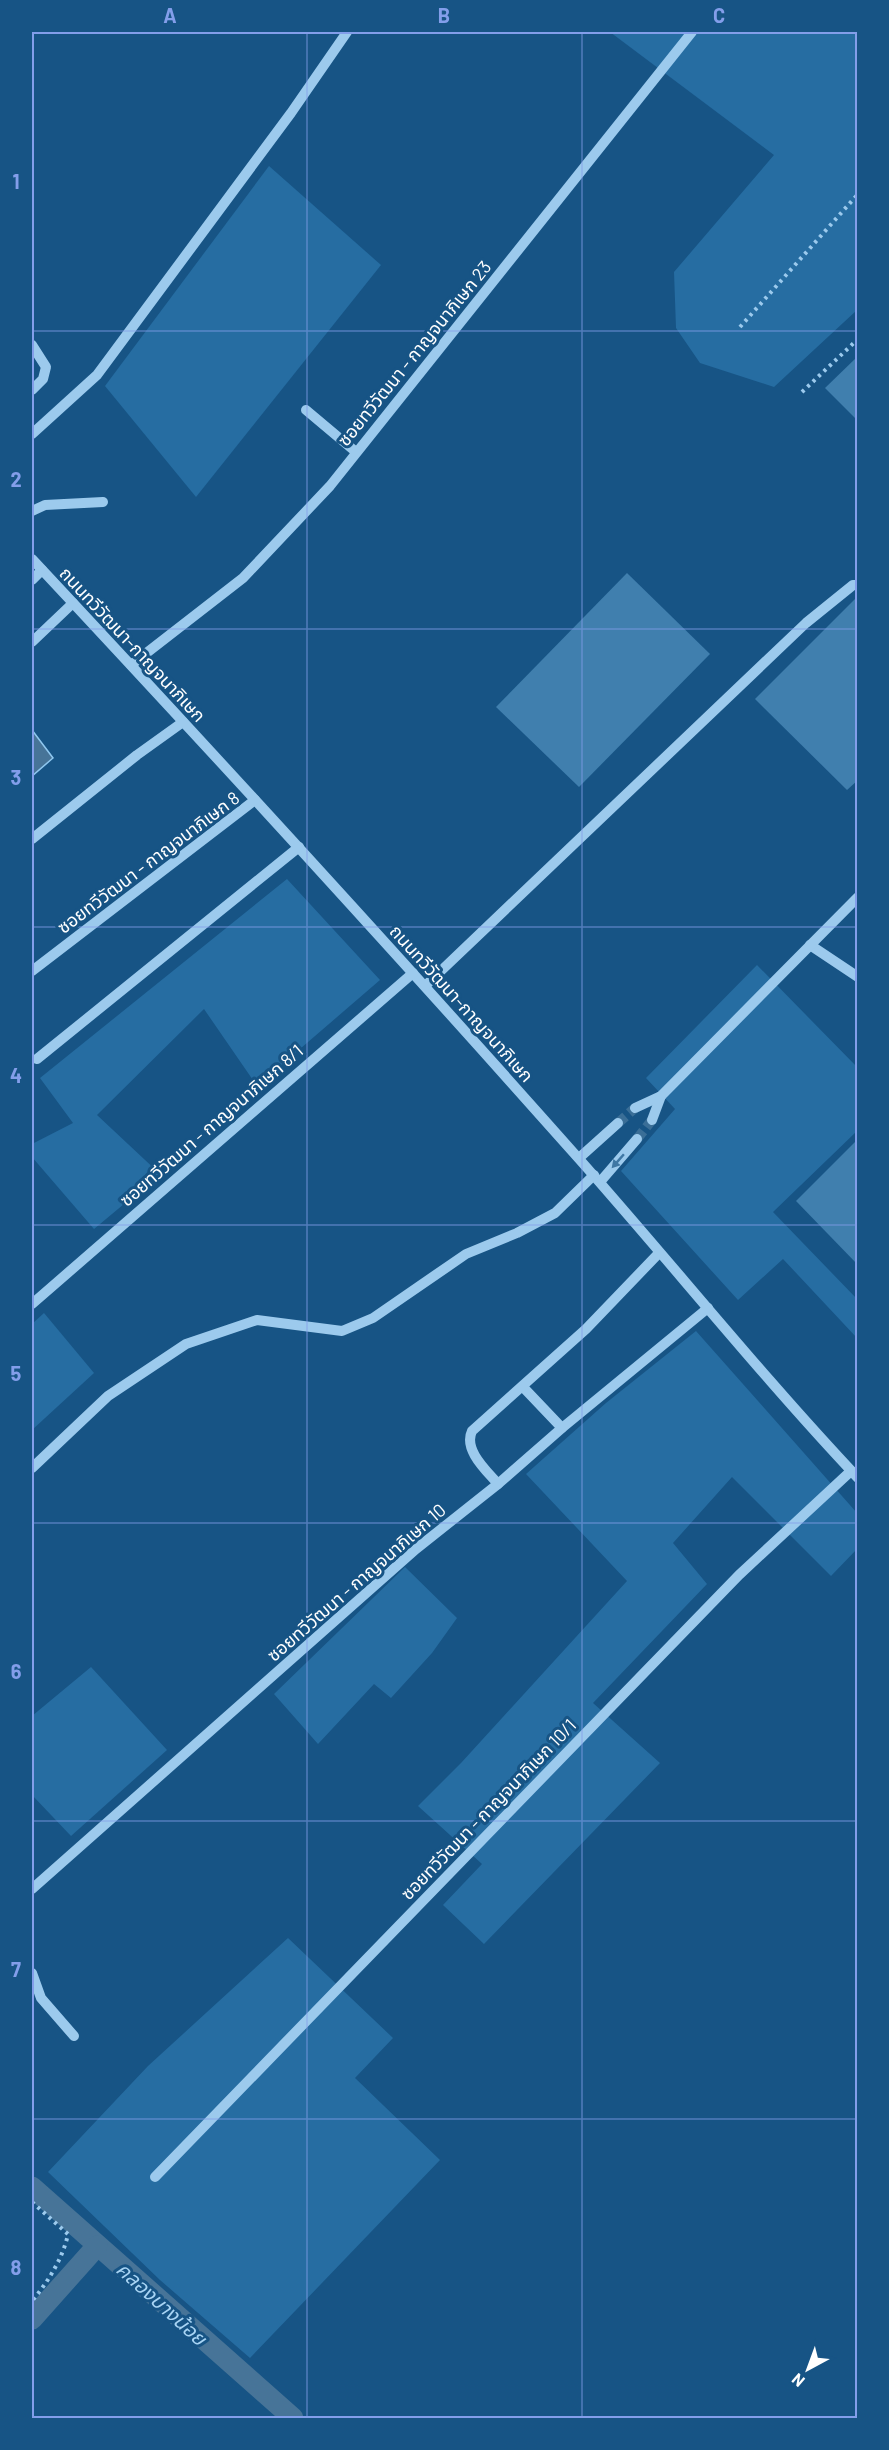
<svg xmlns="http://www.w3.org/2000/svg" width="889" height="2450" font-family="Barlow,'Noto Sans Thai',sans-serif">
  <style>
    .green { fill: #266da2 }
    .water { fill: #477498; stroke: #8fc7ef; stroke-width: 1.5 }
    .lines { fill: none; stroke-linecap: round; stroke-linejoin: round }
    .canal { stroke: #477498; stroke-width: 21 }
    .building { fill: #407fae }
    .minor-tunnel { stroke: #3a6e97; stroke-width: 10; stroke-dasharray: 10 5; stroke-linecap: butt }
    .path { stroke: #9ccaed; stroke-width: 4; stroke-dasharray: 3 4.5; stroke-linecap: butt }
    .minor { stroke: #9ccaed; stroke-width: 10 }
    .oneway { fill: #3f77a4 }
    .grid { fill: none; stroke: #839eea; stroke-width: 1.5; stroke-opacity: 0.55 }
    .labels { text-anchor: middle; dominant-baseline: central; stroke-width: 6; stroke-linejoin: round; paint-order: stroke }
    .street-label { font-size: 18px; fill: #fff; stroke: #175485 }
    .water-label { font-size: 20px; font-style: italic; fill: #a8d4f4; stroke: #175485 }
    .neatline { fill: none; stroke: #839eea; stroke-width: 2 }
    .grid-label { font-size: 20px; text-anchor: middle; font-weight: bold; fill: #839eea }
  </style>
  <rect width="100%" height="100%" fill="#175485"/>
  <!-- green -->
  <g class="green">
    <path d="M 610,32 L 857,32 L 857,310 L 774,387 L 700,363 L 676,328 L 674,272 L 774,155 Z"/>
    <path d="M 269,166 L 381,265 L 196,497 L 105,386 Z"/>
    <path d="M 287,879 L 380,980 L 257,1086 L 204,1009 L 97,1115 L 160,1174 L 94,1229 L 32,1157 L 32,1144 L 73,1123 L 40,1078 Z"/>
    <path d="M 757,965 L 857,1067 L 857,1131 L 773,1212 L 857,1299 L 857,1338 L 783,1259 L 738,1300 L 621,1171 L 675,1109 L 646,1078 Z"/>
    <path d="M 44,1313 L 94,1373 L 32,1430 L 32,1324 Z"/>
    <path d="M 696,1331 L 857,1513 L 857,1549 L 831,1576 L 732,1477 L 673,1543 L 707,1584 L 593,1703 L 660,1763 L 484,1944 L 443,1905 L 482,1864 L 418,1806 L 461,1763 L 627,1581 L 526,1474 L 606,1403 Z"/>
    <path d="M 405,1567 L 457,1618 L 432,1653 L 391,1698 L 374,1684 L 318,1744 L 274,1694 Z"/>
    <path d="M 91,1667 L 167,1750 L 71,1836 L 32,1795 L 32,1716 Z"/>
    <path d="M 288,1938 L 393,2038 L 355,2078 L 440,2160 L 250,2358 L 160,2280 L 48,2172 L 148,2066 Z"/>
  </g>
  <!-- water -->
  <path class="water" d="M 32,730 L 53,758 L 32,776 Z"/>
  <g class="lines">
    <!-- canal -->
    <g class="canal">
      <path d="M 32,2187 L 293,2418"/>
      <path d="M 32,2319 L 97,2246"/>
    </g>
  </g>
  <!-- building -->
  <g class="building">
    <path d="M 858,356 L 858,421 L 825,388 Z"/>
    <path d="M 627,573 L 710,654 L 579,787 L 496,707 Z"/>
    <path d="M 858,596 L 858,780 L 847,790 L 755,699 Z"/>
    <path d="M 858,1139 L 858,1265 L 796,1201 Z"/>
  </g>
  <g class="lines">
    <!-- minor-tunnel -->
    <g class="minor-tunnel">
      <path d="M 618,1123 L 635,1108"/>
      <path d="M 637,1139 L 652,1120"/>
    </g>
    <!-- path -->
    <g class="path">
      <path d="M 740,327 L 858,194"/>
      <path d="M 802,392 L 858,339"/>
      <path d="M 32,2202 L 68,2234 C 63,2258 48,2282 32,2301"/>
    </g>
    <!-- minor -->
    <g class="minor">
      <path d="M 32,345 L 46,367 L 43,379 L 32,390"/>
      <path d="M 306,410 L 356,452"/>
      <path d="M 32,434 L 97,375 L 291,113 L 347,32"/>
      <path d="M 32,511 L 45,505 L 103,502"/>
      <path d="M 32,559 C 217,757 400,957 580,1160 C 673,1265 761,1375 858,1478"/>
      <path d="M 32,580 L 42,570"/>
      <path d="M 32,642 L 73,603"/>
      <path d="M 131,665 L 243,578 L 330,486 L 692,32"/>
      <path d="M 32,839 L 137,755 L 183,722"/>
      <path d="M 810,945 L 858,977"/>
      <path d="M 32,971 L 255,800"/>
      <path d="M 425,986 L 806,623 L 853,585 L 858,585"/>
      <path d="M 37,1059 L 299,847"/>
      <path d="M 635,1108 L 661,1096 L 858,897"/>
      <path d="M 652,1120 L 661,1096"/>
      <path d="M 579,1158 L 618,1123"/>
      <path d="M 600,1182 L 637,1139"/>
      <path d="M 32,1304 L 413,973"/>
      <path d="M 523,1387 L 562,1428"/>
      <path d="M 32,1468 L 108,1396 L 186,1344 L 257,1320 L 342,1331 L 373,1318 L 466,1254 L 517,1233 L 555,1213 L 594,1175"/>
      <path d="M 498,1484 C 487,1471 463,1450 472,1431 L 586,1329 L 659,1253"/>
      <path d="M 32,1889 L 416,1549 L 498,1484 L 562,1428 L 708,1308"/>
      <path d="M 32,1973 L 41,1998 L 74,2036"/>
      <path d="M 155,2177 L 739,1575 L 851,1471"/>
    </g>
  </g>
  <!-- one-way arrows -->
  <defs><path id="oneway-solid" d="M-6-.8H1V-3.2L6.5 0L1 3.2V.8H-6Z" transform="scale(1.5)"/></defs>
  <use class="oneway" href="#oneway-solid" transform="translate(618 1161) rotate(131)"/>
  <!-- grid -->
  <path class="grid" d="M 307,32 L 307,2418M 582,32 L 582,2418M 32,331 L 858,331M 32,629 L 858,629M 32,927 L 858,927M 32,1225 L 858,1225M 32,1523 L 858,1523M 32,1821 L 858,1821M 32,2119 L 858,2119"/>
  <g class="labels">
    <!-- street labels -->
    <g class="street-label">
      <text transform="translate(414 353) rotate(-51)">ซอยทวีวัฒนา - กาญจนาภิเษก 23</text>
      <text transform="translate(133 644) rotate(47)">ถนนทวีวัฒนา-กาญจนาภิเษก</text>
      <text transform="translate(148 862) rotate(-37)">ซอยทวีวัฒนา - กาญจนาภิเษก 8</text>
      <text transform="translate(462 1003) rotate(48)">ถนนทวีวัฒนา-กาญจนาภิเษก</text>
      <text transform="translate(211 1125) rotate(-41)">ซอยทวีวัฒนา - กาญจนาภิเษก 8/1</text>
      <text transform="translate(356 1582) rotate(-41)">ซอยทวีวัฒนา - กาญจนาภิเษก 10</text>
      <text transform="translate(488 1809) rotate(-46)">ซอยทวีวัฒนา - กาญจนาภิเษก 10/1</text>
    </g>
    <!-- water labels -->
    <g class="water-label">
      <text transform="translate(162 2303) rotate(42)">คลองบางน้อย</text>
    </g>
  </g>
  <!-- border -->
  <rect width="889" height="2450" fill="none" stroke="#175485" stroke-width="66"/>
  <!-- north arrow -->
  <g transform="translate(808 2369) rotate(221)" stroke="#175485" stroke-width="4.5" paint-order="stroke">
  <path d="M0-4.5L10 22L0 15L-10 22Z" fill="#ffffff"/>
  <text y="-9" font-size="16" font-weight="bold" text-anchor="middle" fill="#ffffff">N</text>
  </g>
  <rect x="33" y="33" width="823" height="2384" class="neatline"/>
  <g class="grid-label">
    <text x="170" y="23">A</text>
    <text x="444" y="23">B</text>
    <text x="719" y="23">C</text>
    <text x="16" y="189">1</text>
    <text x="16" y="487">2</text>
    <text x="16" y="785">3</text>
    <text x="16" y="1083">4</text>
    <text x="16" y="1381">5</text>
    <text x="16" y="1679">6</text>
    <text x="16" y="1977">7</text>
    <text x="16" y="2275">8</text>
  </g>
</svg>
